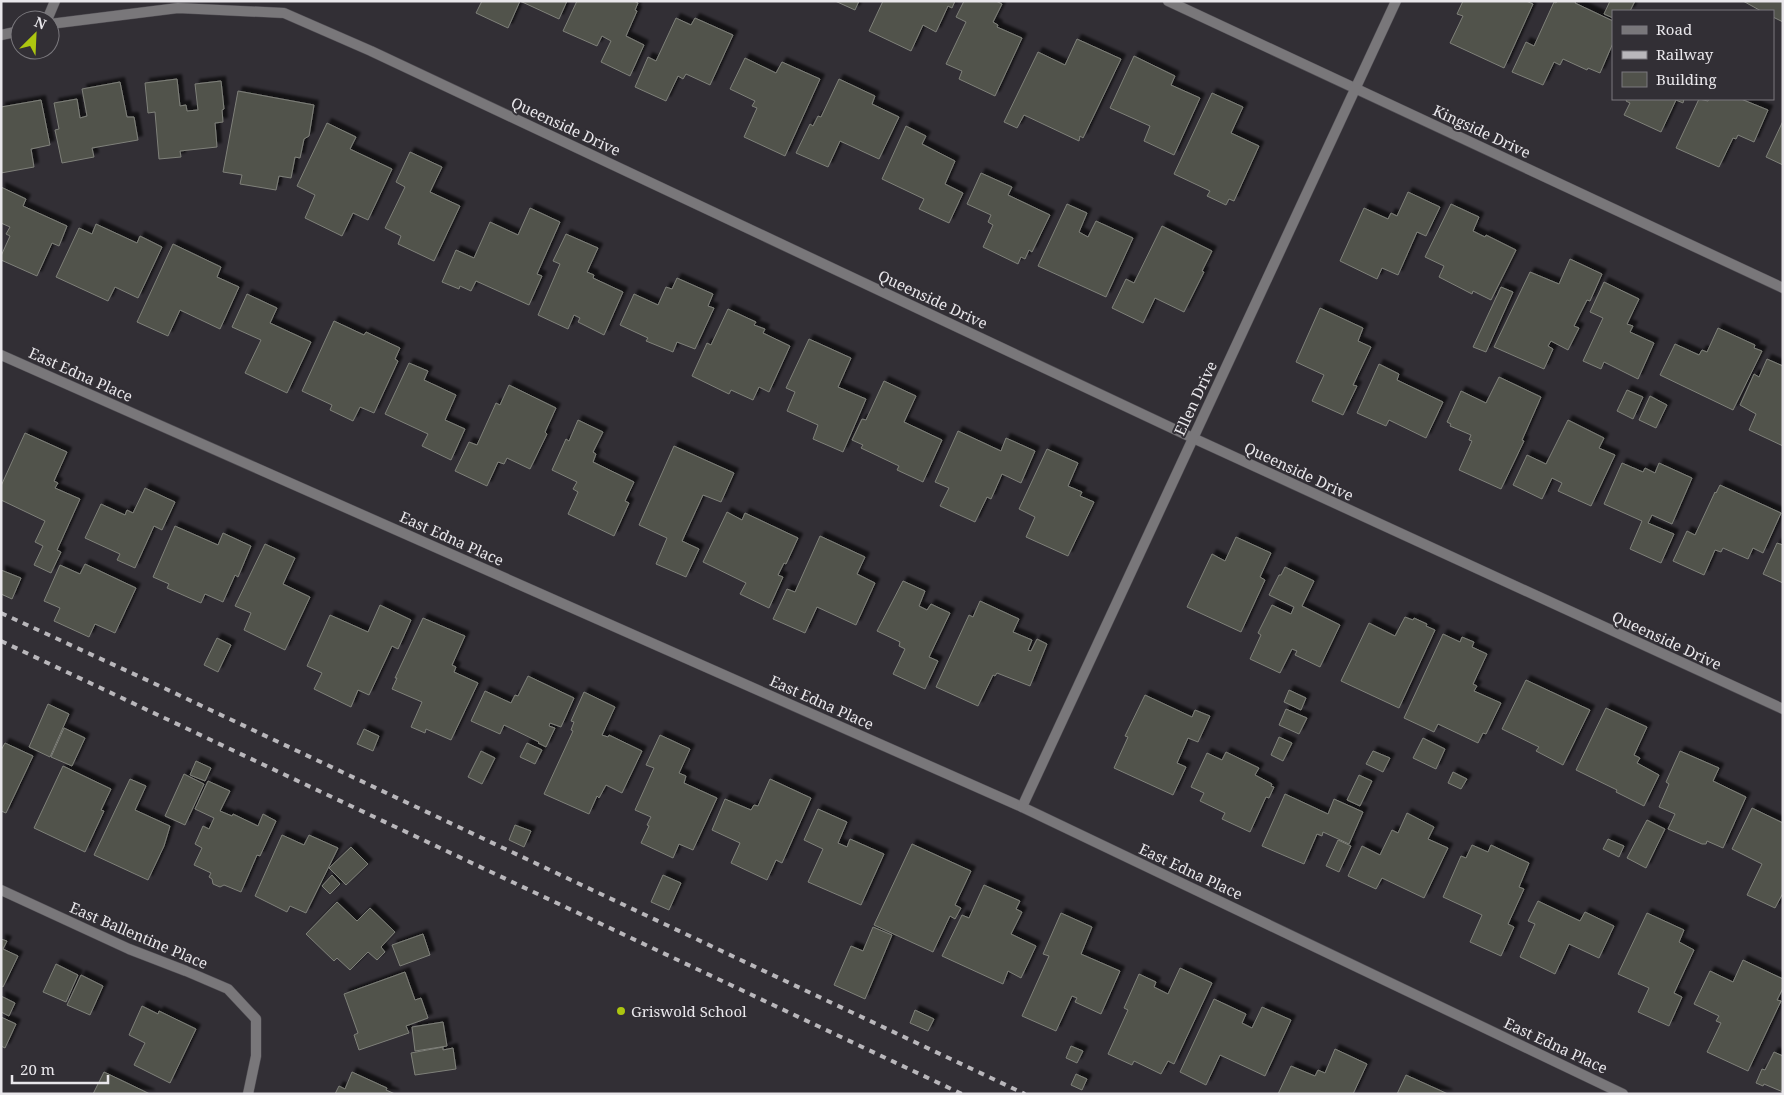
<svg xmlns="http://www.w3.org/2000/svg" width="1784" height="1095" font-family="'Noto Serif',serif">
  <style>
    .building { fill: #51524b; stroke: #7f817a; filter: url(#shadow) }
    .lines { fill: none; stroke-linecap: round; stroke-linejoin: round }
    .street-casing { stroke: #4f4c52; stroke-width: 11 }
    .street { stroke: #79777a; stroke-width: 10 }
    .rail { stroke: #b9b7bb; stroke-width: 4; stroke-dasharray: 6 6; stroke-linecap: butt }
    .poi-dot { fill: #adc610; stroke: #322f35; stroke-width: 2 }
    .labels { text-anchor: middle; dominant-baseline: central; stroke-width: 4; stroke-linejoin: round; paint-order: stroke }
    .street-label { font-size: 15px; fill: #e9e7eb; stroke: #322f35 }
    .poi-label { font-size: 15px; fill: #e9e7eb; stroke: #322f35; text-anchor: start }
  </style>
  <defs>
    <filter id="shadow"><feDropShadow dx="4.5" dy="-4.5" stdDeviation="1" flood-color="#0009"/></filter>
  </defs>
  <rect width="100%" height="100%" fill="#322f35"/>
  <!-- building -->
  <g class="building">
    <path d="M 482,1 L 520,1 L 508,28 L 476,13 Z"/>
    <path d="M 520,1 L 567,1 L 559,19 Z"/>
    <path d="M 577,1 L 634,1 L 638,3 L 635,10 L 637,11 L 626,36 L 644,45 L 630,76 L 601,62 L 611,41 L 602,36 L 597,46 L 563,31 Z"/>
    <path d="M 835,1 L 859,1 L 855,10 Z"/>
    <path d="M 883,1 L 955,1 L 952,8 L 948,6 L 936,32 L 923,25 L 911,51 L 869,31 Z"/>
    <path d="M 964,1 L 996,1 L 1002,4 L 993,22 L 998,25 L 997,27 L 1022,38 L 995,96 L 959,79 L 962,71 L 946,64 L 966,22 L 956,17 Z"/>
    <path d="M 1463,1 L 1526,1 L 1533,4 L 1504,68 L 1450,43 L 1463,16 L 1457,14 Z"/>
    <path d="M 1557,1 L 1576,1 L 1575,3 L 1613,21 L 1613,43 L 1600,73 L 1588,68 L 1587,70 L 1563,59 L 1560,65 L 1554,62 L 1543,85 L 1512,72 L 1526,42 L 1534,46 L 1554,2 L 1556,3 Z"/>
    <path d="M 1610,1 L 1635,1 L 1630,11 L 1613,11 L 1613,18 L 1604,14 Z"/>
    <path d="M 1743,1 L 1783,1 L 1783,22 L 1773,17 L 1773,11 L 1761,11 Z"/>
    <path d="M 676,18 L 691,25 L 695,18 L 733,35 L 710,85 L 686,74 L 683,79 L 678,76 L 666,101 L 635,87 L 648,57 L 656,61 Z"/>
    <path d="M 1077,39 L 1121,59 L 1083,138 L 1080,136 L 1079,141 L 1024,115 L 1017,128 L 1004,122 L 1038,52 L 1065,65 Z"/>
    <path d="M 1134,56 L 1175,76 L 1171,85 L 1200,98 L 1174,155 L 1144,141 L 1150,126 L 1110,108 Z"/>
    <path d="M 745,58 L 776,73 L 782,62 L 820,79 L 785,156 L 744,137 L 757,108 L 752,106 L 755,101 L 730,89 Z"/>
    <path d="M 177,79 L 180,106 L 186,105 L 187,111 L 198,110 L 195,84 L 221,81 L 224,109 L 222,110 L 223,122 L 215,123 L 217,147 L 180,151 L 181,157 L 159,159 L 155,112 L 148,113 L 145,83 Z"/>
    <path d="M 839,79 L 875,96 L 872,104 L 899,117 L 879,159 L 840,141 L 828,167 L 796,153 L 810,124 L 813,126 L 818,116 L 821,117 Z"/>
    <path d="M 120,82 L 127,117 L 134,117 L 138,140 L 92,148 L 94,157 L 62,163 L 55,130 L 59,129 L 54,103 L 77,99 L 80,118 L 87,116 L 82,89 Z"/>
    <path d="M 238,91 L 314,105 L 309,136 L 304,139 L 300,158 L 295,157 L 291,178 L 279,176 L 276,190 L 240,184 L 242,175 L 223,172 Z"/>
    <path d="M 1212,93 L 1243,107 L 1231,133 L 1259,146 L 1234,201 L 1229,199 L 1226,205 L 1207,196 L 1210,191 L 1174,174 Z"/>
    <path d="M 1627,99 L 1684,99 L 1683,103 L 1676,100 L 1661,132 L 1624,115 L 1630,103 L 1626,101 Z"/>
    <path d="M 1699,99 L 1708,101 L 1709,99 L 1741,99 L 1768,110 L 1754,142 L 1738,135 L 1736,139 L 1733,138 L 1719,167 L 1676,148 Z"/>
    <path d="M 41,100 L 50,145 L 31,149 L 34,167 L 1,173 L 1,107 Z"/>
    <path d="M 1783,121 L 1783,165 L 1766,157 Z"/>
    <path d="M 327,123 L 356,137 L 350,149 L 392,169 L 368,220 L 353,213 L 342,236 L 305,218 L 315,195 L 297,186 Z"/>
    <path d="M 906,126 L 926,136 L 922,144 L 955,161 L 945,184 L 963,193 L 949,223 L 919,209 L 924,199 L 882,179 Z"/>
    <path d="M 410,152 L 442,167 L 430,192 L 460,206 L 434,261 L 398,244 L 401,236 L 385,228 L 405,187 L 396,182 Z"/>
    <path d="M 981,173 L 1012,187 L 1008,195 L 1050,215 L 1032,252 L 1029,250 L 1025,259 L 1021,257 L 1018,264 L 983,247 L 993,225 L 988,222 L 991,215 L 967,204 Z"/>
    <path d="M 1,187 L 26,199 L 23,206 L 67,226 L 59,246 L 52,243 L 37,276 L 1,260 L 1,256 L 10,236 L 6,234 L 10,227 L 1,223 Z"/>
    <path d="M 1408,192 L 1440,207 L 1426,236 L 1417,232 L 1398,275 L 1382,268 L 1377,279 L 1340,261 L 1364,208 L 1388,219 L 1391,213 L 1397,216 Z"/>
    <path d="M 1067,204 L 1087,213 L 1079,232 L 1088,237 L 1096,221 L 1133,238 L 1106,297 L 1038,266 Z"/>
    <path d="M 1451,204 L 1479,217 L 1473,231 L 1485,237 L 1486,235 L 1516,250 L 1491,300 L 1473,291 L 1472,294 L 1439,277 L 1444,266 L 1425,257 Z"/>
    <path d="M 530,208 L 560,222 L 537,274 L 542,276 L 529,305 L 476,281 L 471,291 L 460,286 L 459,289 L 442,282 L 456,250 L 474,258 L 490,222 L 518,235 Z"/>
    <path d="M 96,224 L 137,243 L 140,236 L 162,247 L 138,298 L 115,287 L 108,301 L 56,277 L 79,228 L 92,234 Z"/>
    <path d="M 1162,226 L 1212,251 L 1202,271 L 1204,272 L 1184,312 L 1155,298 L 1143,323 L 1112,308 L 1126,279 L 1134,283 Z"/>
    <path d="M 566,234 L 598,248 L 587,272 L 594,275 L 593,278 L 623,292 L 604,335 L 578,322 L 580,318 L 574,315 L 568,329 L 538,315 L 560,264 L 553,261 Z"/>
    <path d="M 173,244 L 221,267 L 217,277 L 239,287 L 220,329 L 180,310 L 168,336 L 137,322 Z"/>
    <path d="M 1570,259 L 1602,274 L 1590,301 L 1587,300 L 1574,326 L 1579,328 L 1568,350 L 1551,341 L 1548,346 L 1553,349 L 1544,369 L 1494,347 L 1530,272 L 1559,284 Z"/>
    <path d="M 677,278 L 713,294 L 708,306 L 714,308 L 695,349 L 677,342 L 673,352 L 646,341 L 648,338 L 620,325 L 634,294 L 658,305 L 666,287 L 672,289 Z"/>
    <path d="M 1604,282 L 1639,299 L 1627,324 L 1633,326 L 1630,332 L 1654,343 L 1638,379 L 1604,362 L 1601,369 L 1583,361 L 1603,318 L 1590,312 Z"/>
    <path d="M 1501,287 L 1513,292 L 1486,352 L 1473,347 Z"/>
    <path d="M 247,294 L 277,308 L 270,323 L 311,342 L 287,393 L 245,373 L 261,340 L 232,327 Z"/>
    <path d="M 1320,308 L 1363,328 L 1358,341 L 1371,347 L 1353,385 L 1357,386 L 1343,415 L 1312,401 L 1324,375 L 1296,362 Z"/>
    <path d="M 728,309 L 756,322 L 754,325 L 765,329 L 763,333 L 790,346 L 769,392 L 759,387 L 753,400 L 731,390 L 729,394 L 692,376 L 707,343 L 711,345 Z"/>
    <path d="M 334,321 L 364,335 L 366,332 L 400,348 L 395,359 L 398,361 L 374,413 L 360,407 L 353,421 L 330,410 L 332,405 L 302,391 Z"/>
    <path d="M 1718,328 L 1755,345 L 1754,348 L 1762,351 L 1733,410 L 1660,375 L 1675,344 L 1699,355 L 1702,350 L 1707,352 Z"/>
    <path d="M 809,339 L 851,358 L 838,387 L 866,399 L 843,452 L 813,439 L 818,425 L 787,411 L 795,392 L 786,388 Z"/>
    <path d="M 1767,359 L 1783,366 L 1783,446 L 1749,430 L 1756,414 L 1740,405 L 1754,374 L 1759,377 Z"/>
    <path d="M 409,363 L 428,371 L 424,380 L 456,395 L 445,420 L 465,429 L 451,460 L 422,446 L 428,434 L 385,414 Z"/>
    <path d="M 1379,364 L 1399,374 L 1397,380 L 1443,402 L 1426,438 L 1389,420 L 1386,426 L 1357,413 Z"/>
    <path d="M 1499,377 L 1541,397 L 1522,440 L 1524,441 L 1501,489 L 1459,470 L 1472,441 L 1469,440 L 1471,435 L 1450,426 L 1451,424 L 1447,422 L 1461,391 L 1486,403 Z"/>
    <path d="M 884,381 L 916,396 L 904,422 L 942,440 L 923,482 L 897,470 L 899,466 L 861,448 L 863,445 L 852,440 L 862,419 L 866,420 Z"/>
    <path d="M 509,385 L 556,408 L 545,432 L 547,434 L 530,469 L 507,458 L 504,464 L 498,462 L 487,486 L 455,471 L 469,442 L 477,445 L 496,403 L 500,405 Z"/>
    <path d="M 1627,390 L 1643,397 L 1633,419 L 1617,411 Z"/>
    <path d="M 1650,396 L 1667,405 L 1656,428 L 1639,420 Z"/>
    <path d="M 578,420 L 603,432 L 593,452 L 596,454 L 593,462 L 634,482 L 625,501 L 629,503 L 614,536 L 568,514 L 578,492 L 573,489 L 577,482 L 552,470 L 566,439 L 569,441 Z"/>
    <path d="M 1568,420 L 1604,438 L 1599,448 L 1615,455 L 1591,506 L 1558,491 L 1562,483 L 1552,478 L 1542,499 L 1513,485 L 1527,455 L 1546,464 Z"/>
    <path d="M 958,431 L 1001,451 L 1006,438 L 1035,451 L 1021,483 L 1002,474 L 991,499 L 987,497 L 975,522 L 940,506 L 949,488 L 935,482 Z"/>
    <path d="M 25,433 L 67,452 L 54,481 L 58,483 L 55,488 L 80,499 L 57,550 L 61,552 L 51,573 L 34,565 L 43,546 L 35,542 L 45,521 L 1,500 L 1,486 Z"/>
    <path d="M 674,446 L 734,473 L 721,502 L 703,495 L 682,541 L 699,549 L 686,577 L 656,564 L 667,538 L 639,525 Z"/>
    <path d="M 1047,449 L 1078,463 L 1068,486 L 1082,492 L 1080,496 L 1094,502 L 1068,556 L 1026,537 L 1035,517 L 1019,509 Z"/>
    <path d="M 1622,463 L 1643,472 L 1645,468 L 1655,473 L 1659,463 L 1692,478 L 1672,524 L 1652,515 L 1648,523 L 1674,534 L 1661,563 L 1630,549 L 1642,521 L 1604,504 Z"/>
    <path d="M 1720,485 L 1781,513 L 1763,553 L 1753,548 L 1748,559 L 1723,548 L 1721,552 L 1715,550 L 1704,575 L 1673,561 L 1687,531 L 1695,535 L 1715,492 L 1716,493 Z"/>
    <path d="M 145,488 L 175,502 L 162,530 L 154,526 L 135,568 L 117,560 L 120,554 L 85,538 L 101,504 L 125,515 L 127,510 L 133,513 Z"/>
    <path d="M 727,512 L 742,520 L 745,513 L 798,538 L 786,564 L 784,563 L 778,575 L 783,577 L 769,608 L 740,594 L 746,583 L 703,562 Z"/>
    <path d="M 175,526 L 218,545 L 223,533 L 251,546 L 238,577 L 235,575 L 223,602 L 205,594 L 201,603 L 167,588 L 169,584 L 153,577 Z"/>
    <path d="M 820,536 L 865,557 L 857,574 L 875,583 L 856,625 L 817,607 L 805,633 L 773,619 L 787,589 L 795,592 Z"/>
    <path d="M 1236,537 L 1271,553 L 1260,577 L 1265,580 L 1241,632 L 1187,607 L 1212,554 L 1225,561 Z"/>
    <path d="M 1777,543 L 1783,545 L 1783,583 L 1763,574 Z"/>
    <path d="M 265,544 L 295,558 L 283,584 L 310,597 L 285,650 L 244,630 L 251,613 L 235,606 Z"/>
    <path d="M 85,564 L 136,588 L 115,633 L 95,624 L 89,637 L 54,621 L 60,608 L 44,601 L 60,565 L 80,574 Z"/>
    <path d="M 1285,567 L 1314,581 L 1302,606 L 1340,625 L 1320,667 L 1295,655 L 1297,651 L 1292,649 L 1280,673 L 1250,659 L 1261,635 L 1258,633 L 1272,605 L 1291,614 L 1294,607 L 1269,595 L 1279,575 L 1281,575 Z"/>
    <path d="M 1,570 L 21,578 L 12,599 L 1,594 Z"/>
    <path d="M 903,581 L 925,591 L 919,606 L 927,610 L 931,604 L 950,613 L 929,657 L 938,661 L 925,689 L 893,674 L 905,649 L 899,646 L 900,642 L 877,631 Z"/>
    <path d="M 980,601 L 1019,619 L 1013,632 L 1032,640 L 1028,650 L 1031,651 L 1037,639 L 1047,644 L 1030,686 L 997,673 L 995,676 L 993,675 L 978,706 L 936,687 L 969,615 L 973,617 Z"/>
    <path d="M 380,605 L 411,620 L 398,649 L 392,646 L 369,695 L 358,690 L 351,707 L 314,689 L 322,673 L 307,666 L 330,615 L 368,632 Z"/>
    <path d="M 1405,617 L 1413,620 L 1414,618 L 1427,624 L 1426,626 L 1435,630 L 1399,708 L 1341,681 L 1369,623 L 1395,636 Z"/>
    <path d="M 423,618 L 465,636 L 452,665 L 456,667 L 454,672 L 478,683 L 451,740 L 426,729 L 425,733 L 411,727 L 422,702 L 392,689 L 397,678 L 395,678 Z"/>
    <path d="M 1443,634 L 1460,642 L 1462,637 L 1474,642 L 1472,647 L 1487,654 L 1473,684 L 1477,686 L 1474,691 L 1501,703 L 1486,734 L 1483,733 L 1478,743 L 1438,724 L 1434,732 L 1404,718 Z"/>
    <path d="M 217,638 L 231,645 L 218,672 L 204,665 Z"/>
    <path d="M 528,676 L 574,698 L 561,727 L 550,723 L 549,726 L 555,728 L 546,747 L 538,743 L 539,742 L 504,725 L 500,734 L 471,721 L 485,691 L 511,703 L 515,695 L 518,696 Z"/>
    <path d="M 1526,680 L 1590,710 L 1563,765 L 1536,751 L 1539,747 L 1502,729 Z"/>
    <path d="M 1289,690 L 1306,698 L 1301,710 L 1284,702 Z"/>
    <path d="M 584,692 L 615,707 L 602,735 L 608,737 L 609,735 L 642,751 L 622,793 L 606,785 L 599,798 L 597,796 L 589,814 L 544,794 L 573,731 L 571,730 L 574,722 L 571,721 Z"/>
    <path d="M 1145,695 L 1192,717 L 1195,710 L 1210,716 L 1198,742 L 1188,738 L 1177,763 L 1186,767 L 1173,795 L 1114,768 L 1128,737 L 1125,736 Z"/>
    <path d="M 48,704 L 69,714 L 50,757 L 29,747 Z"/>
    <path d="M 1606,708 L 1647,727 L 1634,755 L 1640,758 L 1637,763 L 1659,775 L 1644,806 L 1616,792 L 1617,790 L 1576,770 Z"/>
    <path d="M 1286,709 L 1307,718 L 1299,734 L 1279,725 Z"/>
    <path d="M 64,728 L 85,738 L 72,766 L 51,757 Z"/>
    <path d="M 364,729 L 379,736 L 373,751 L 357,744 Z"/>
    <path d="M 660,735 L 690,749 L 679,773 L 686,776 L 684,783 L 717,798 L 693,850 L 679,844 L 673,858 L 641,843 L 649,826 L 647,825 L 651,817 L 635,810 L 654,768 L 646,765 Z"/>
    <path d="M 1279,737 L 1292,743 L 1283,761 L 1271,755 Z"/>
    <path d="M 1423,738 L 1445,749 L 1436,769 L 1413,758 Z"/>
    <path d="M 5,743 L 33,756 L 6,813 L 1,811 L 1,750 Z"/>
    <path d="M 527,743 L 542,750 L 535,764 L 520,757 Z"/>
    <path d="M 481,751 L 495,758 L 482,784 L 468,777 Z"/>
    <path d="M 1373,751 L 1390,758 L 1383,772 L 1366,764 Z"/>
    <path d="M 1680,751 L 1719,768 L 1713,781 L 1746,797 L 1723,848 L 1707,841 L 1706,844 L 1702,844 L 1668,829 L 1675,814 L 1659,807 L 1669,784 L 1666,782 Z"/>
    <path d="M 1226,752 L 1259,768 L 1255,775 L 1272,784 L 1271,786 L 1274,787 L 1269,798 L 1266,797 L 1250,832 L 1222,819 L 1225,813 L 1200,801 L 1204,793 L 1191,787 L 1207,753 L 1222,760 Z"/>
    <path d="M 196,761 L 211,768 L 205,781 L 190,775 Z"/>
    <path d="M 63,766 L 111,789 L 101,810 L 104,811 L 85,852 L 34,828 Z"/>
    <path d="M 1453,772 L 1467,779 L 1461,789 L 1448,783 Z"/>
    <path d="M 184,774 L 204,784 L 185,825 L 165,816 Z"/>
    <path d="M 1359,775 L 1372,781 L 1360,806 L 1347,800 Z"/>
    <path d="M 130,779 L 146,786 L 135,810 L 170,826 L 164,846 L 148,880 L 94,855 Z"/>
    <path d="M 770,779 L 811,798 L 782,863 L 776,860 L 767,880 L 731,863 L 740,843 L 712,830 L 725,799 L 751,810 L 754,805 L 758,806 Z"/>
    <path d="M 208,781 L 230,791 L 220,811 L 232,816 L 233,814 L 258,826 L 263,814 L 276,821 L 260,856 L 257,855 L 241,892 L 224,885 L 220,887 L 213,884 L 212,879 L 209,877 L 211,873 L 194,865 L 202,848 L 195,844 L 203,826 L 209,829 L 214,818 L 195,809 Z"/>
    <path d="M 1285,794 L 1328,814 L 1334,799 L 1363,812 L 1349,844 L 1323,832 L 1322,836 L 1317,834 L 1304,864 L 1262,846 Z"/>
    <path d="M 1752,808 L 1783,823 L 1783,893 L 1775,908 L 1747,895 L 1762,864 L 1732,849 Z"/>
    <path d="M 818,809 L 847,822 L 838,843 L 847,847 L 850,839 L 884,854 L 861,905 L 808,882 L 823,849 L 804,840 Z"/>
    <path d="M 1407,813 L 1434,827 L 1428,839 L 1448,848 L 1424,898 L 1382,878 L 1376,889 L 1348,876 L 1362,846 L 1380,855 L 1392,830 L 1398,833 Z"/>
    <path d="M 1647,820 L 1665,829 L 1646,868 L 1627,858 Z"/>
    <path d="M 515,825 L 531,831 L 524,847 L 509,840 Z"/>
    <path d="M 282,835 L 304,845 L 309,835 L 338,848 L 306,913 L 290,906 L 287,912 L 255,896 Z"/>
    <path d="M 1608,839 L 1624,846 L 1619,857 L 1603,849 Z"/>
    <path d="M 1338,840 L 1351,846 L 1339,872 L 1326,866 Z"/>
    <path d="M 912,844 L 971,871 L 955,905 L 961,908 L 955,919 L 950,916 L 933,952 L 874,925 Z"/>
    <path d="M 1472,845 L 1488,852 L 1491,845 L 1529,863 L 1519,887 L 1524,889 L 1508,924 L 1514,927 L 1501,956 L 1470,942 L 1482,915 L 1443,897 L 1461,856 L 1466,858 Z"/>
    <path d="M 351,847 L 368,864 L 346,885 L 329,868 Z"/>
    <path d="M 332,875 L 340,884 L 330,894 L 322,886 Z"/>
    <path d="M 663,875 L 681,883 L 669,910 L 651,902 Z"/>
    <path d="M 984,885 L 1020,901 L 1016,909 L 1022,912 L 1011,934 L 1036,946 L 1021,978 L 1008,971 L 1003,984 L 942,956 L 962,915 L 969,918 Z"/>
    <path d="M 1538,901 L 1580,921 L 1585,912 L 1614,926 L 1599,958 L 1569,944 L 1555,974 L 1520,957 L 1535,924 L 1528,921 Z"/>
    <path d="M 337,902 L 357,921 L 370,908 L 395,932 L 381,947 L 385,952 L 377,960 L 368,952 L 350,970 L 337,958 L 334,961 L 306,934 Z"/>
    <path d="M 1061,913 L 1092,927 L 1081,954 L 1120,971 L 1101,1014 L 1075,1002 L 1077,998 L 1072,996 L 1056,1031 L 1022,1016 L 1049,956 L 1043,954 Z"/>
    <path d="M 1647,913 L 1684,930 L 1679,942 L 1694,950 L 1674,993 L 1682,997 L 1669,1026 L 1638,1012 L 1649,988 L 1618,974 Z"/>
    <path d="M 873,927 L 892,935 L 865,999 L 834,985 L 851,946 L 863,951 Z"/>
    <path d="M 423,934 L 430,955 L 400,966 L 392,945 Z"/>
    <path d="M 1,939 L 7,941 L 3,949 L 18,956 L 3,987 L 1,986 Z"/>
    <path d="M 1743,960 L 1783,979 L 1783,988 L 1777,1000 L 1781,1001 L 1748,1071 L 1707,1052 L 1721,1023 L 1716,1021 L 1719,1016 L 1694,1004 L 1710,971 L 1733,982 Z"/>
    <path d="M 56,964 L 78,975 L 66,1002 L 43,992 Z"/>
    <path d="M 1180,968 L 1212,983 L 1174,1064 L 1168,1061 L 1161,1074 L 1134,1061 L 1132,1065 L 1108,1054 L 1128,1010 L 1124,1008 L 1139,974 L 1156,982 L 1154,987 L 1168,994 Z"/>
    <path d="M 405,972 L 415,1000 L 421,998 L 428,1018 L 406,1026 L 409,1033 L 359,1050 L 354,1035 L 358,1033 L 344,994 Z"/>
    <path d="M 81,975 L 103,986 L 90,1015 L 67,1005 Z"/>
    <path d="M 1,996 L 15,1003 L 9,1016 L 1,1012 Z"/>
    <path d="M 1214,999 L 1246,1014 L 1242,1023 L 1252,1028 L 1262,1007 L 1291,1020 L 1265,1076 L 1220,1055 L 1206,1085 L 1180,1072 Z"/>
    <path d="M 142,1006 L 158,1014 L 159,1011 L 196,1029 L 170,1083 L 134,1065 L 145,1043 L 129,1035 Z"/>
    <path d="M 915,1010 L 934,1019 L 928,1031 L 910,1023 Z"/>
    <path d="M 1,1017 L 16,1024 L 5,1048 L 1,1046 Z"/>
    <path d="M 443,1022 L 447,1046 L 415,1051 L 412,1027 Z"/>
    <path d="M 1071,1046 L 1083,1051 L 1077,1063 L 1066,1058 Z"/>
    <path d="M 443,1047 L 443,1050 L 453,1048 L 456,1069 L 415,1075 L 411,1053 Z"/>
    <path d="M 1335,1049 L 1367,1064 L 1353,1094 L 1278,1094 L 1291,1066 L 1315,1076 L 1318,1070 L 1325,1073 Z"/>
    <path d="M 1774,1052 L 1783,1056 L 1783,1092 L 1764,1084 L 1763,1086 L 1756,1083 L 1762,1069 L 1765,1070 Z"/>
    <path d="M 104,1072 L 150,1094 L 93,1094 Z"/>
    <path d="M 352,1072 L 387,1088 L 386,1090 L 395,1094 L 335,1094 L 339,1086 L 345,1089 Z"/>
    <path d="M 1076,1074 L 1087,1079 L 1082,1090 L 1071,1085 Z"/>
    <path d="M 1406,1075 L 1448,1094 L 1397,1094 Z"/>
  </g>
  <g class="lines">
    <defs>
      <g id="street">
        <path d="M 1168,1 L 1783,288"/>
        <path d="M 47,20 L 55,1"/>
        <path d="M 50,24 L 178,8 L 284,13 L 371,51 L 1193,438 L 1783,709"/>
        <path d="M 1,35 L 20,31"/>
        <path d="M 1,355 L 1022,807 L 1623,1094"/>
        <path d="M 1022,807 L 1396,1"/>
        <path d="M 1,890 L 129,949 L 186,971 L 228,989 L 256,1019 L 256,1056 L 248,1094"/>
      </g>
    </defs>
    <!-- street casing -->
    <use href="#street" class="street-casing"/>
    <!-- street -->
    <use href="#street" class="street"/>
    <!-- rail -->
    <g class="rail">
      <path d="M 1,613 L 149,681 L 1025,1094"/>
      <path d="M 1,641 L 962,1094"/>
    </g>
  </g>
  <!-- markers -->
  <circle class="poi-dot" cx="621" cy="1011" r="5"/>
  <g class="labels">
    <!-- street labels -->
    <g class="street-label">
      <text transform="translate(566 126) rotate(25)">Queenside Drive</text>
      <text transform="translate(1482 131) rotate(25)">Kingside Drive</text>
      <text transform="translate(933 299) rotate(25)">Queenside Drive</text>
      <text transform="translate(81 374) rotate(24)">East Edna Place</text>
      <text transform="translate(1195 398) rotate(-65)">Ellen Drive</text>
      <text transform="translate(1299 471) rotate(25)">Queenside Drive</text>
      <text transform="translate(452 538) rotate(24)">East Edna Place</text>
      <text transform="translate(1667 640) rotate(25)">Queenside Drive</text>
      <text transform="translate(822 702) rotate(24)">East Edna Place</text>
      <text transform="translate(1191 871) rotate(25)">East Edna Place</text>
      <text transform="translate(139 935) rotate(23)">East Ballentine Place</text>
      <text transform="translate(1556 1045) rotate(25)">East Edna Place</text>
    </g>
    <!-- poi labels -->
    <g class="poi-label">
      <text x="631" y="1011">Griswold School</text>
    </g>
  </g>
  <!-- border -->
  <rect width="1784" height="1095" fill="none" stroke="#e9e7eb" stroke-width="5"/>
  <!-- legend -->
  <rect x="1612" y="10" width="162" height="90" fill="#322f35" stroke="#7b797e"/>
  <rect x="1622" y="26" width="25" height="8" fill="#79777a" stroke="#7b797e"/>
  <text x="1656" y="35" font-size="15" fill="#e9e7eb">Road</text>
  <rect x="1622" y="51" width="25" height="8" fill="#b9b7bb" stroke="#7b797e"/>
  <text x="1656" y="60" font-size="15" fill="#e9e7eb">Railway</text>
  <rect x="1622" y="72" width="25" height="15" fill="#51524b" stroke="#7b797e"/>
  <text x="1656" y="85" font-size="15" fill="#e9e7eb">Building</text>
  <!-- north arrow -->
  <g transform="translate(35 35) rotate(24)"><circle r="24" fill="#322f35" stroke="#7b797e"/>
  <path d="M0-4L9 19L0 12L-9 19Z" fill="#adc610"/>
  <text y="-8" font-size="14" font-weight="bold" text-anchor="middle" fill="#e9e7eb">N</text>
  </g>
  <!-- scale -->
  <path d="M12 1075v8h96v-8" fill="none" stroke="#e9e7eb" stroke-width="2.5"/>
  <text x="20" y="1075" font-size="15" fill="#e9e7eb" stroke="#322f35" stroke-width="4" paint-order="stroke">20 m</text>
</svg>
